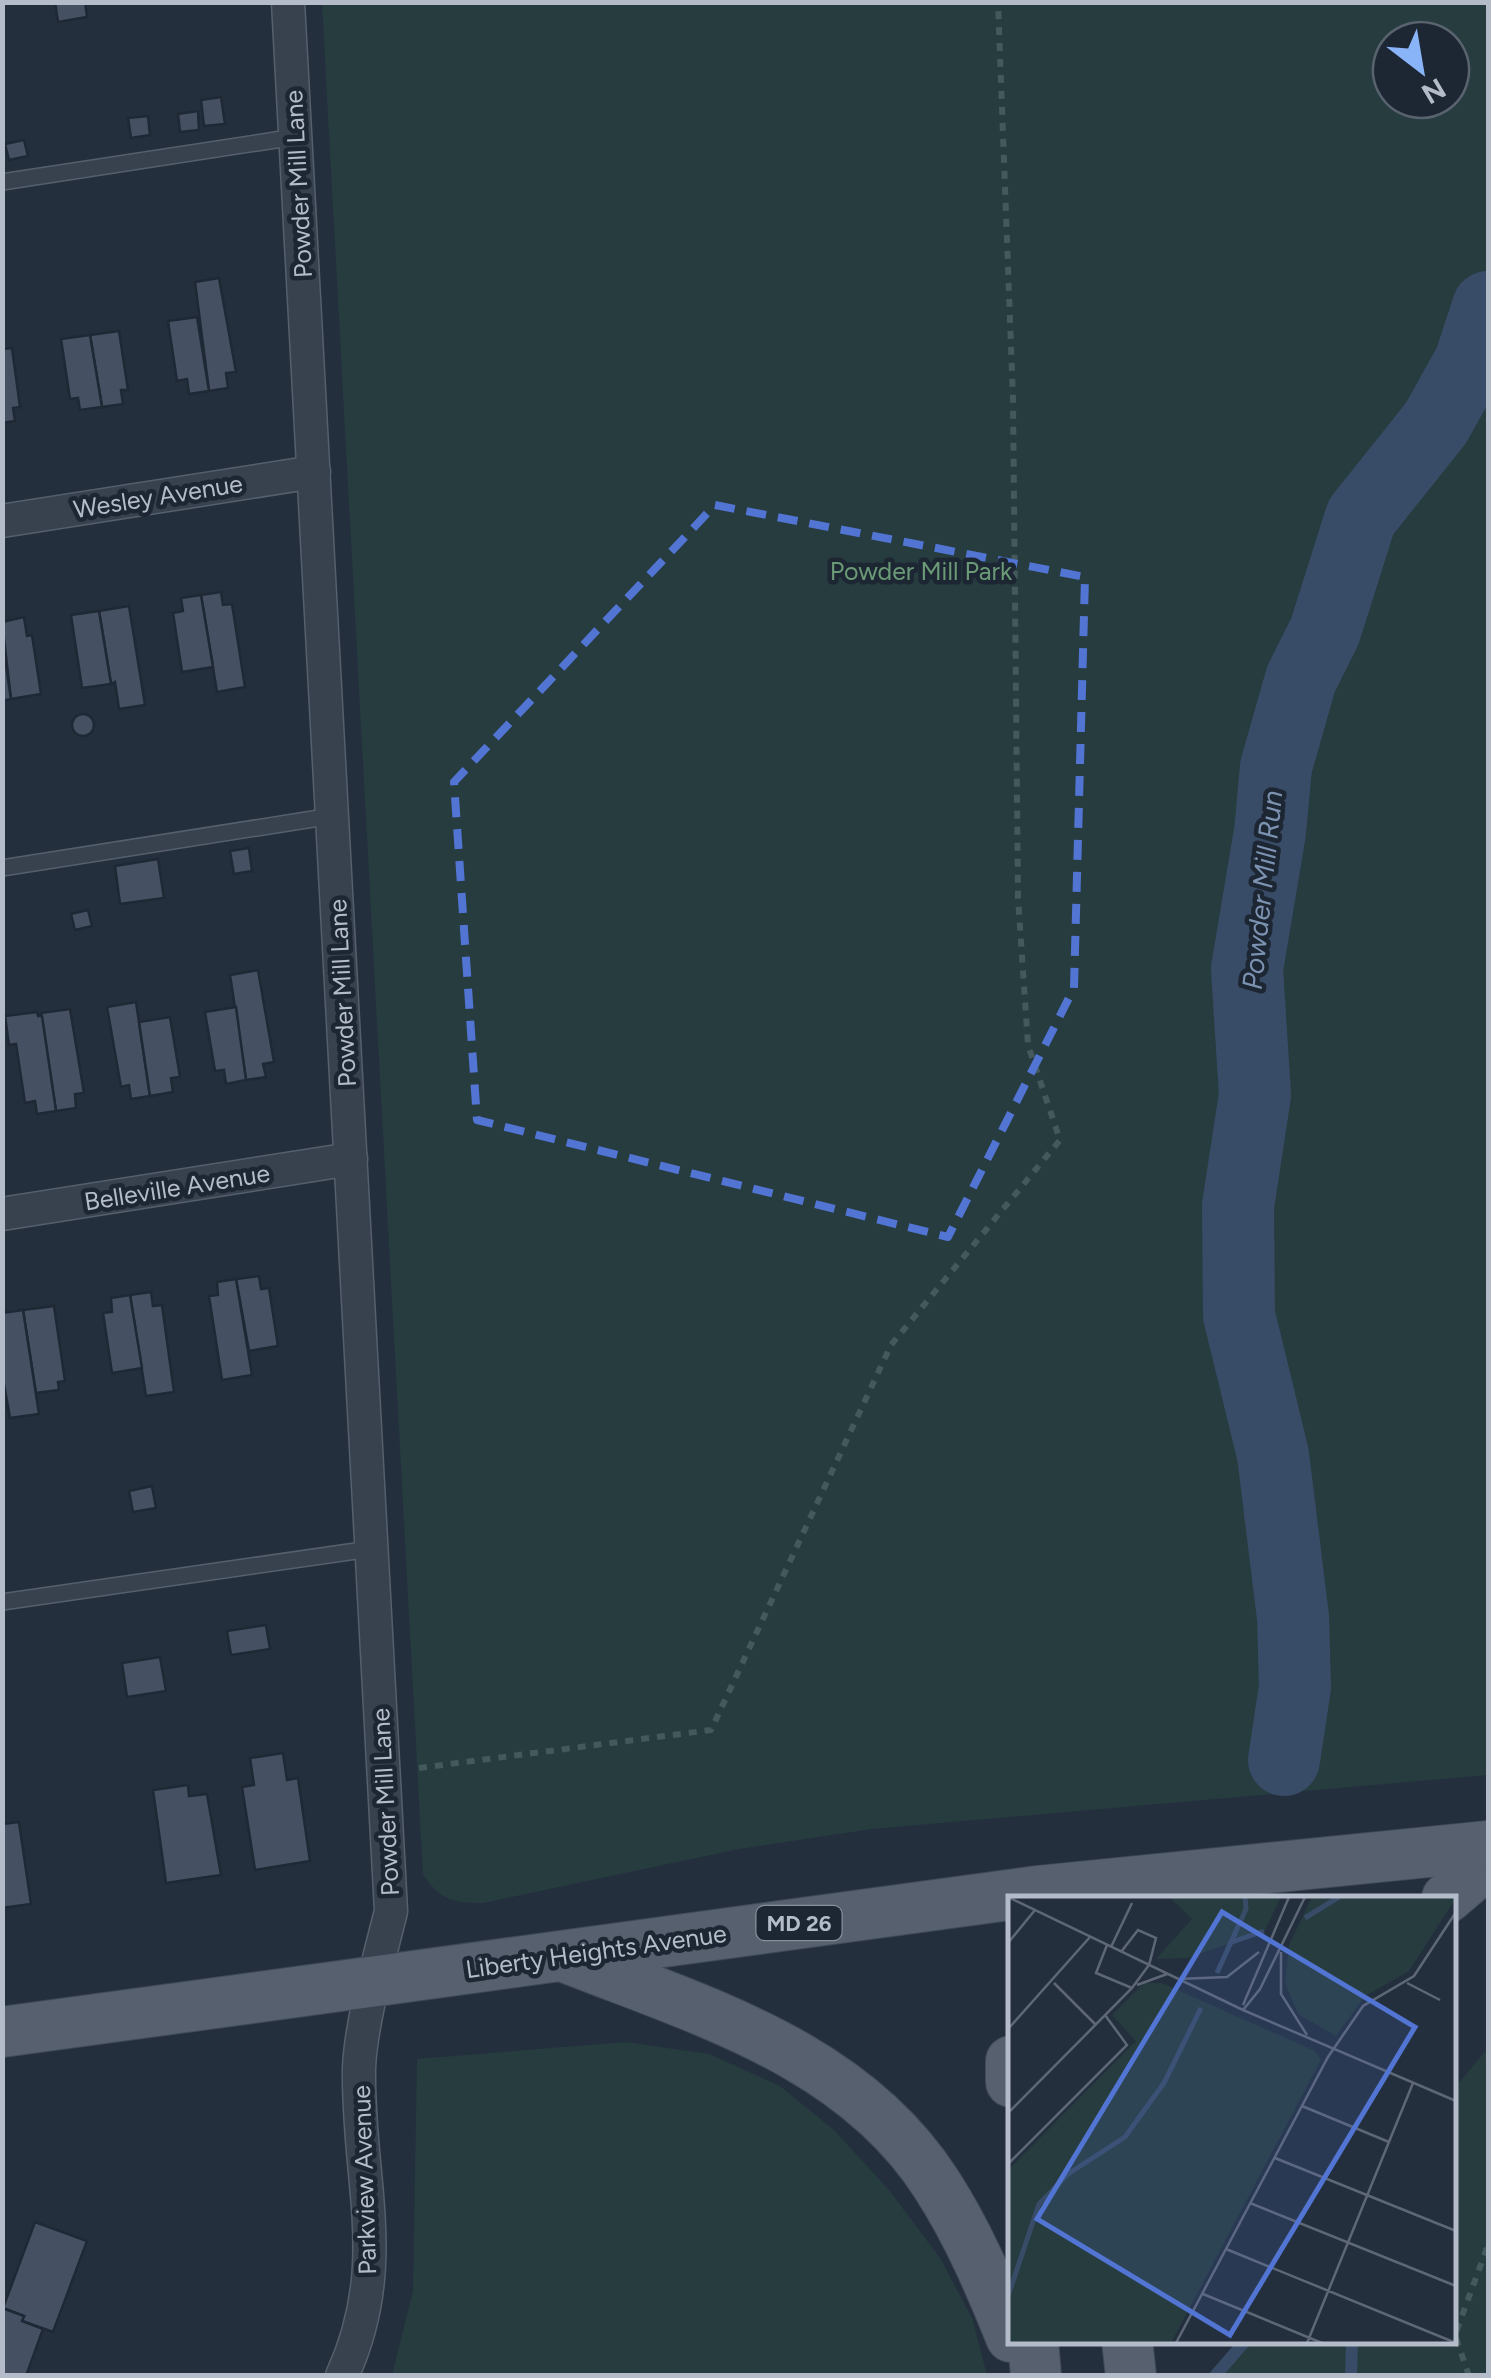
<svg xmlns="http://www.w3.org/2000/svg" width="1491" height="2378" font-family="Figtree,sans-serif">
  <style>
    .green { fill: #263c3f; fill-rule: evenodd }
    .lines { fill: none; stroke-linecap: round; stroke-linejoin: round }
    .stream { stroke: #394c67; stroke-width: 12 }
    .river { stroke: #394c67; stroke-width: 72 }
    .building { fill: #455162; stroke: #1f2835; stroke-width: 2.5 }
    .service-casing { stroke: #565f6c; stroke-width: 18 }
    .minor-casing { stroke: #565f6c; stroke-width: 35 }
    .primary-casing { stroke: #414a57; stroke-width: 52 }
    .path { stroke: #44595c; stroke-width: 6; stroke-dasharray: 8 8; stroke-linecap: butt }
    .service { stroke: #38414e; stroke-width: 15 }
    .minor { stroke: #38414e; stroke-width: 32 }
    .primary { stroke: #56606e; stroke-width: 50 }
    .marked { fill: none; stroke: #5274d3; stroke-width: 8; stroke-dasharray: 20 12; stroke-linejoin: round }
    .labels { text-anchor: middle; dominant-baseline: central; stroke-width: 9; stroke-linejoin: round; paint-order: stroke }
    .shield { fill: #1d2633; stroke: #878f9c; stroke-width: 2.5 }
    .shield-label { font-size: 22px; font-weight: bold; fill: #b4bcc9 }
    .street-label { font-size: 25px; fill: #b4bcc9; stroke: #1d2633 }
    .park-label { font-size: 25px; fill: #6b9a76; stroke: #1d2633 }
    .water-label { font-size: 28px; font-style: italic; fill: #7c92b1; stroke: #1d2633 }
    .inset-river { fill: none; stroke: #394c67; stroke-width: 5 }
    .inset-road { fill: none; stroke: #5e6776; stroke-width: 2.5 }
    .view { fill: #5274d3; fill-opacity: 0.15; stroke: #5274d3; stroke-width: 5 }
    .inset-edge { fill: none; stroke: #b4bcc9; stroke-width: 5 }
  </style>
  <rect width="100%" height="100%" fill="#242f3e"/>
  <!-- green -->
  <g class="green">
    <path d="M 322,3 L 1488,3 L 1488,1775 L 872,1829 L 739,1849 L 483,1903 C 454,1903 439,1900 423,1874 ZM 1391,40 L 1451,40 L 1451,100 L 1391,100 Z"/>
    <path d="M 626,2042 L 709,2054 L 780,2086 L 834,2130 L 889,2190 L 940,2258 L 972,2318 L 987,2375 L 392,2375 L 413,2291 L 417,2059 Z"/>
    <path d="M 1488,2048 L 1488,2375 L 1210,2375 L 1240,2341 L 1454,2340 L 1454,2089 Z"/>
  </g>
  <g class="lines">
    <!-- stream -->
    <g class="stream">
      <path d="M 1215,2376 L 1246,2340"/>
      <path d="M 1351,2376 L 1352,2340"/>
    </g>
    <!-- river -->
    <path class="river" d="M 1284,1760 L 1295,1687 L 1293,1617 L 1273,1455 L 1239,1315 L 1238,1206 L 1255,1095 L 1247,969 L 1270,832 L 1276,767 L 1301,679 L 1325,631 L 1361,517 L 1436,423 L 1470,362 L 1488,307"/>
  </g>
  <!-- building -->
  <g class="building">
    <path d="M 55,2 L 85,2 L 87,17 L 58,22 Z"/>
    <path d="M 221,97 L 225,124 L 204,126 L 201,100 Z"/>
    <path d="M 198,111 L 199,130 L 180,132 L 178,114 Z"/>
    <path d="M 148,116 L 150,135 L 131,138 L 128,118 Z"/>
    <path d="M 24,140 L 28,156 L 9,160 L 5,144 Z"/>
    <path d="M 219,278 L 236,372 L 226,373 L 228,388 L 209,391 L 195,282 Z"/>
    <path d="M 197,317 L 209,391 L 189,394 L 187,379 L 177,381 L 168,321 Z"/>
    <path d="M 119,331 L 128,390 L 121,390 L 123,404 L 102,407 L 90,335 Z"/>
    <path d="M 90,335 L 102,407 L 80,410 L 78,398 L 70,399 L 61,339 Z"/>
    <path d="M 12,348 L 20,407 L 13,408 L 15,421 L 2,423 L 2,349 Z"/>
    <path d="M 221,592 L 223,605 L 232,604 L 245,687 L 217,692 L 201,595 Z"/>
    <path d="M 201,595 L 213,667 L 182,672 L 173,613 L 183,611 L 181,598 Z"/>
    <path d="M 129,606 L 145,705 L 119,709 L 115,682 L 111,684 L 99,611 Z"/>
    <path d="M 99,611 L 111,684 L 82,688 L 71,615 Z"/>
    <path d="M 24,617 L 27,636 L 32,635 L 41,694 L 11,699 L 2,622 Z"/>
    <path d="M 2,638 L 11,699 L 2,701 Z"/>
    <circle cx="83" cy="725" r="11"/>
    <path d="M 249,848 L 252,871 L 234,874 L 230,851 Z"/>
    <path d="M 158,859 L 164,898 L 120,904 L 115,866 Z"/>
    <path d="M 88,910 L 92,926 L 75,930 L 71,914 Z"/>
    <path d="M 258,970 L 274,1062 L 263,1064 L 266,1077 L 246,1080 L 230,975 Z"/>
    <path d="M 136,1002 L 150,1096 L 131,1099 L 129,1085 L 121,1087 L 107,1007 Z"/>
    <path d="M 236,1007 L 246,1080 L 226,1084 L 224,1070 L 215,1071 L 205,1012 Z"/>
    <path d="M 70,1009 L 84,1093 L 75,1094 L 76,1108 L 56,1111 L 41,1013 Z"/>
    <path d="M 37,1012 L 38,1016 L 42,1016 L 56,1111 L 37,1114 L 35,1101 L 25,1103 L 16,1044 L 9,1045 L 5,1016 Z"/>
    <path d="M 170,1017 L 180,1077 L 171,1078 L 173,1092 L 150,1096 L 139,1022 Z"/>
    <path d="M 259,1276 L 261,1289 L 269,1288 L 278,1346 L 249,1351 L 236,1279 Z"/>
    <path d="M 236,1279 L 252,1375 L 222,1380 L 209,1296 L 218,1295 L 217,1282 Z"/>
    <path d="M 151,1292 L 153,1306 L 162,1305 L 174,1392 L 146,1396 L 130,1295 Z"/>
    <path d="M 130,1295 L 142,1368 L 112,1373 L 103,1313 L 112,1312 L 111,1298 Z"/>
    <path d="M 54,1306 L 65,1381 L 58,1382 L 59,1390 L 36,1393 L 23,1310 Z"/>
    <path d="M 23,1310 L 39,1414 L 10,1418 L 2,1373 L 2,1313 Z"/>
    <path d="M 152,1486 L 156,1508 L 133,1512 L 129,1491 Z"/>
    <path d="M 266,1625 L 270,1649 L 231,1655 L 227,1631 Z"/>
    <path d="M 160,1657 L 166,1691 L 127,1697 L 122,1663 Z"/>
    <path d="M 283,1753 L 287,1780 L 298,1778 L 310,1861 L 255,1870 L 242,1787 L 254,1785 L 250,1758 Z"/>
    <path d="M 188,1785 L 189,1796 L 207,1794 L 221,1875 L 166,1883 L 153,1790 Z"/>
    <path d="M 19,1822 L 31,1904 L 2,1908 L 2,1824 Z"/>
    <path d="M 35,2222 L 87,2241 L 53,2332 L 22,2321 L 24,2316 L 3,2308 Z"/>
    <path d="M 2,2308 L 24,2316 L 22,2321 L 43,2329 L 26,2376 L 2,2376 Z"/>
  </g>
  <g class="lines">
    <defs>
      <g id="service">
        <path d="M 2,182 L 295,137"/>
        <path d="M 2,868 L 332,816"/>
        <path d="M 2,1602 L 370,1549"/>
      </g>
      <g id="minor">
        <path d="M 288,2 L 391,1911 C 380,1956 361,2022 359,2068 C 357,2180 393,2265 342,2376"/>
        <path d="M 2,521 L 314,472"/>
        <path d="M 2,1214 L 351,1159"/>
      </g>
      <g id="primary">
        <path d="M 1447,1898 L 1488,1863"/>
        <path d="M 565,1957 C 701,2011 854,2054 937,2185 C 968,2233 990,2285 1011,2337"/>
        <path d="M 2,2032 L 1038,1891 L 1488,1846"/>
        <path d="M 1011,2061 L 1011,2082"/>
        <path d="M 1033,2340 L 1036,2376"/>
        <path d="M 1127,2340 L 1131,2376"/>
      </g>
    </defs>
    <!-- service casing -->
    <use href="#service" class="service-casing"/>
    <!-- minor casing -->
    <use href="#minor" class="minor-casing"/>
    <!-- primary casing -->
    <use href="#primary" class="primary-casing"/>
    <!-- path -->
    <g class="path">
      <path d="M 419,1768 L 711,1730 L 891,1345 L 1060,1140 L 1028,1045 L 1018,897 L 1013,399 L 998,2"/>
      <path d="M 1469,2376 L 1455,2335 L 1488,2245"/>
    </g>
    <!-- service -->
    <use href="#service" class="service"/>
    <!-- minor -->
    <use href="#minor" class="minor"/>
    <!-- primary -->
    <use href="#primary" class="primary"/>
  </g>
  <!-- marked area -->
  <path class="marked" d="M 715,505 L 1085,577 L 1074,988 L 948,1237 L 477,1120 L 454,782 Z"/>
  <g class="labels">
    <!-- shield labels -->
    <rect class="shield" x="756.5" y="1906" width="85" height="34" rx="8"/>
    <g class="shield-label">
      <text x="799" y="1923">MD 26</text>
    </g>
    <!-- street labels -->
    <g class="street-label">
      <text transform="translate(298 184) rotate(-93)">Powder Mill Lane</text>
      <text transform="translate(158 496) rotate(-9)">Wesley Avenue</text>
      <text transform="translate(342 993) rotate(-93)">Powder Mill Lane</text>
      <text transform="translate(177 1187) rotate(-9)">Belleville Avenue</text>
      <text transform="translate(385 1802) rotate(-93)">Powder Mill Lane</text>
      <text transform="translate(596 1951) rotate(-8)">Liberty Heights Avenue</text>
      <text transform="translate(364 2180) rotate(-92)">Parkview Avenue</text>
    </g>
    <!-- park labels -->
    <g class="park-label">
      <text x="921" y="571">Powder Mill Park</text>
    </g>
    <!-- water labels -->
    <g class="water-label">
      <text transform="translate(1262 890) rotate(-84)">Powder Mill Run</text>
    </g>
  </g>
  <!-- overview -->
  <g transform="translate(1008 1896)">
    <rect width="448" height="448" fill="#242f3e"/>
    <path d="M 161,1 L 273,1 L 256,36 L 179,62 L 148,63 L 184,23 ZM 304,1 L 447,1 L 448,2 L 401,75 L 357,100 L 328,140 L 290,118 L 277,87 L 281,49 ZM 136,87 L 154,87 L 307,155 L 313,164 L 163,447 L 0,447 L 0,274 L 128,145 L 104,119 Z" fill="#263c3f"/>
    <path class="inset-river" d="M 297,22 L 331,1M 224,46 L 256,35M 209,77 L 238,13 L 237,1M 0,400 L 31,308 L 60,278 L 117,241 L 156,187 L 193,112"/>
    <path class="inset-road" d="M 0,1 L 235,114 L 448,205M 0,47 L 27,14M 99,49 L 88,77 L 124,92M 103,51 L 124,7M 273,56 L 273,98 L 299,139M 170,83 L 219,81 L 251,56M 46,87 L 87,128M 399,87 L 432,104M 129,89 L 159,78M 235,109 L 281,1M 235,114 L 252,93 L 297,1M 0,133 L 82,41M 294,210 L 381,246M 0,217 L 124,92 L 141,69 L 148,42 L 130,34 L 113,56M 267,262 L 448,335M 0,268 L 119,149 L 97,119M 242,307 L 448,390M 218,353 L 448,447M 195,398 L 314,447M 168,447 L 320,161 L 355,110 L 406,80 L 448,16M 299,447 L 405,187"/>
    <path class="view" d="M 214,16 L 407,131 L 222,439 L 29,323 Z"/>
    <rect width="448" height="448" class="inset-edge"/>
  </g>
  <!-- border -->
  <rect width="1491" height="2378" fill="none" stroke="#b4bcc9" stroke-width="10"/>
  <!-- north arrow -->
  <g transform="translate(1421 70) rotate(149)"><circle r="48" fill="#1d2633" stroke="#59626f" stroke-width="2.5"/>
  <path d="M0-8L18 38L0 25L-18 38Z" fill="#8ab4f8"/>
  <text y="-15" font-size="28" font-weight="bold" text-anchor="middle" fill="#b4bcc9">N</text>
  </g>
</svg>
